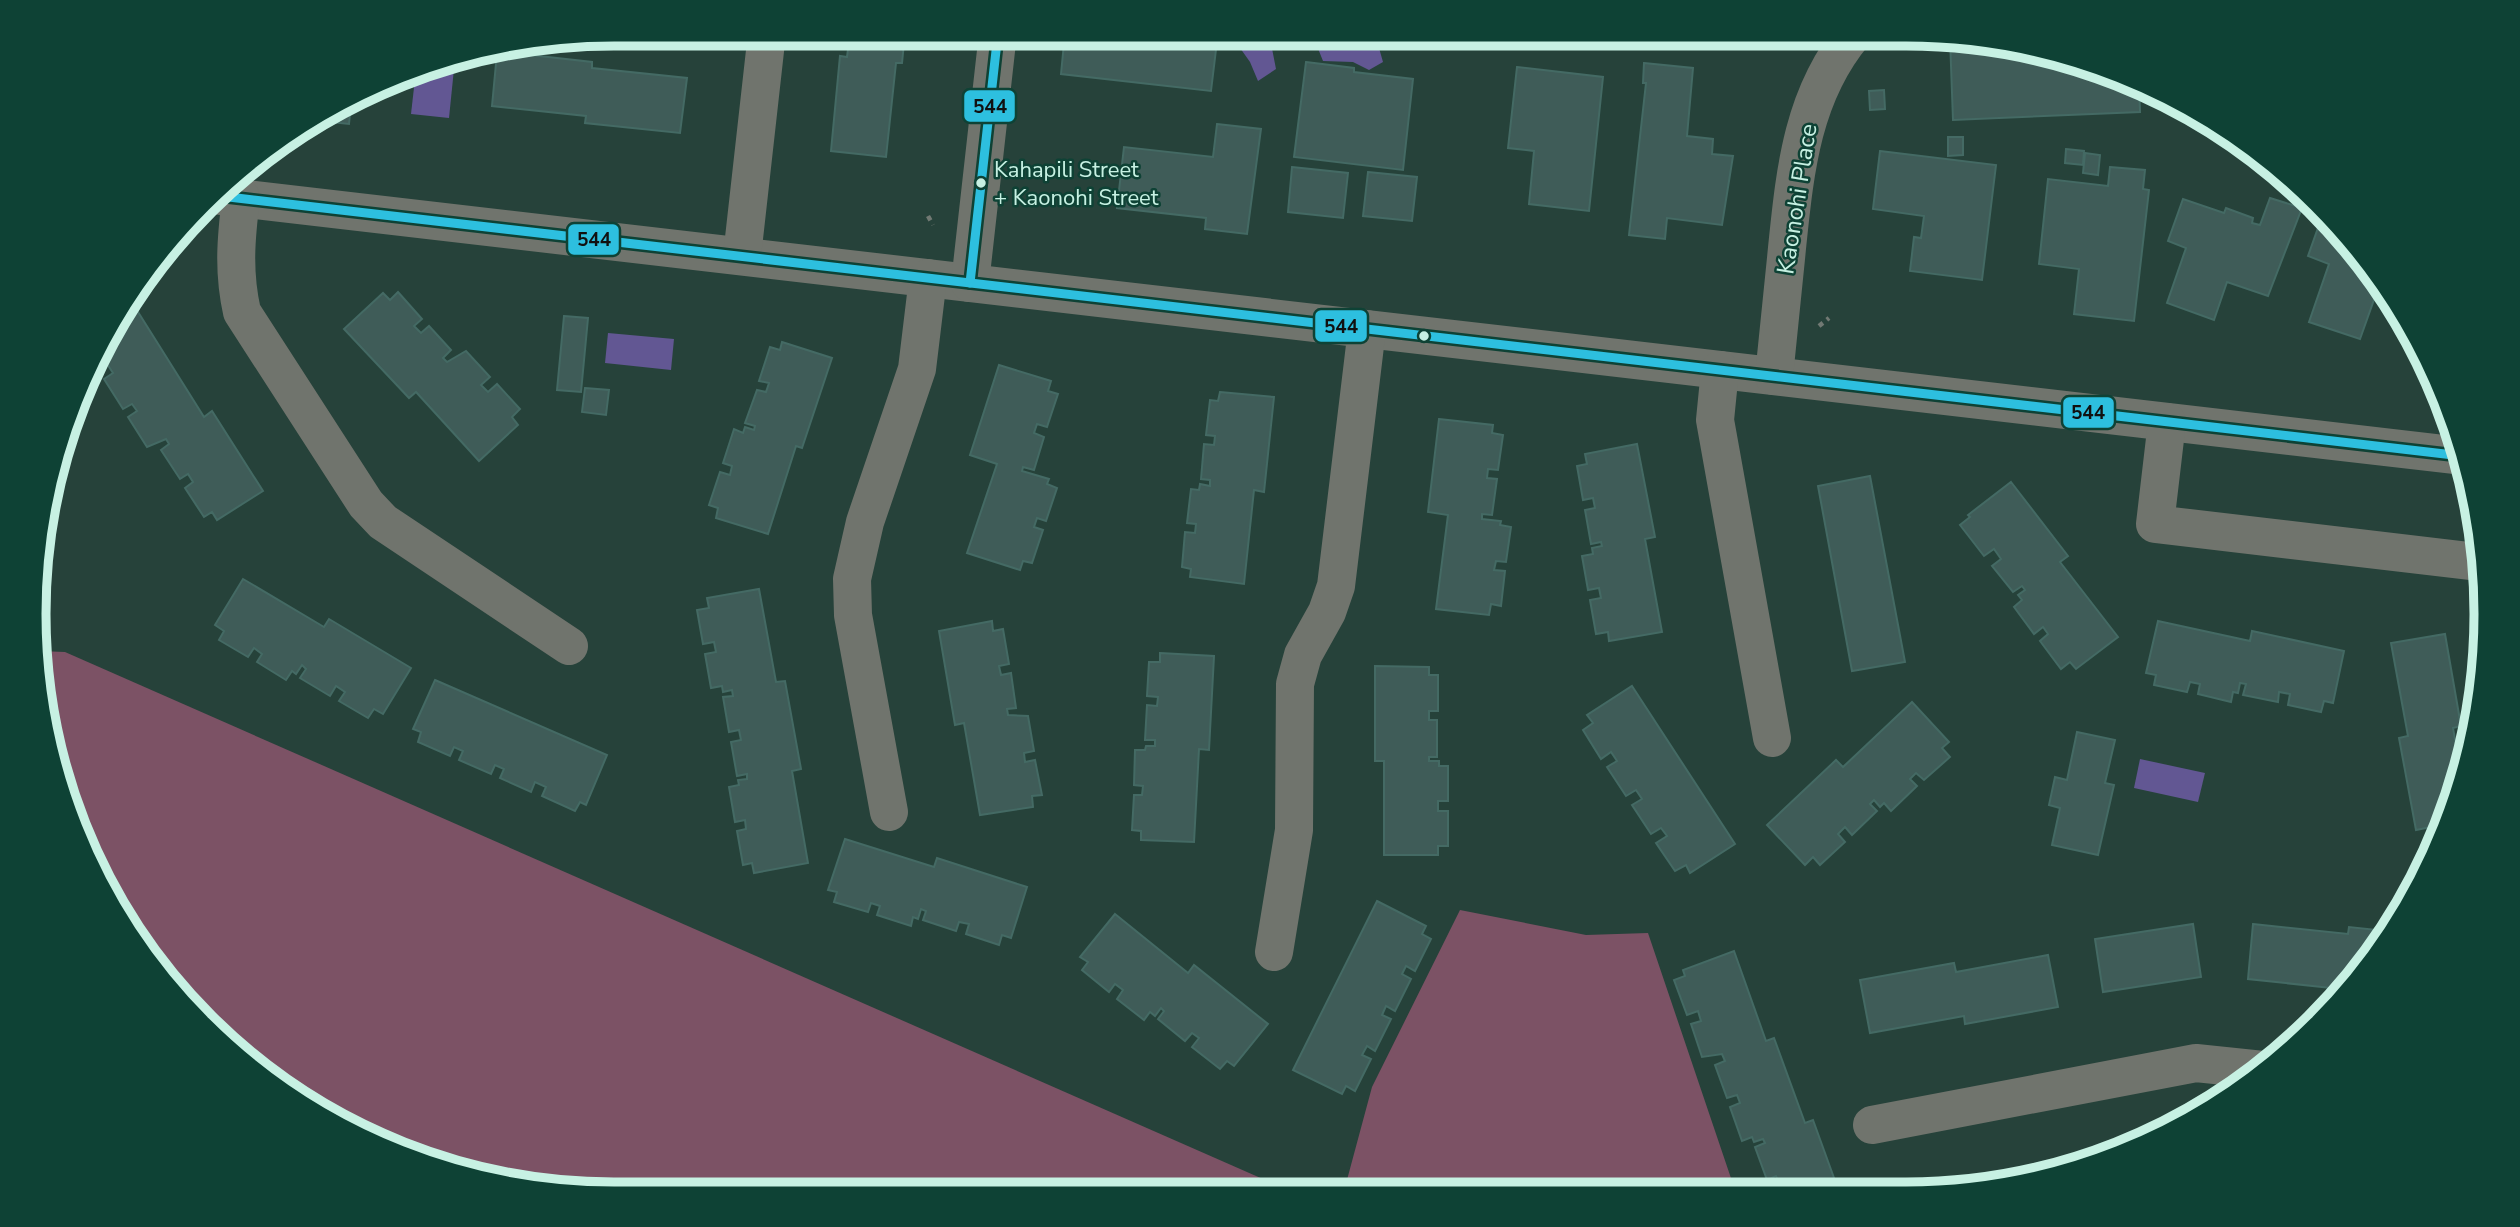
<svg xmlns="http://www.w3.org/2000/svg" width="2520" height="1227" font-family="'Nunito Sans',sans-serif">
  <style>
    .green { fill: #7c5265 }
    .water { fill: #625793 }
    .building { fill: #3f5c58; stroke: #446a64; stroke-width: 2 }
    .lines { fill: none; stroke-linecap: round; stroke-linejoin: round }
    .path { stroke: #717973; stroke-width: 4.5; stroke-dasharray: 5 5; stroke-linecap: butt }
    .minor { stroke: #70746d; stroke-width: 38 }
    .bus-1-casing { stroke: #0e4235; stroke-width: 14 }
    .bus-1 { stroke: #2dbfdf; stroke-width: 9 }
    .bus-dot { fill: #c7f1e3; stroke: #0e4235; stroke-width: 2.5 }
    .labels { text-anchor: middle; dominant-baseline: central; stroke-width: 5; stroke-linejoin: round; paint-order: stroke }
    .bus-label { font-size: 22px; fill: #c7f1e3; stroke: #0e4235; text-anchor: start }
    .street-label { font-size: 24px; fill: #c7f1e3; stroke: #0e4235 }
    .rim { fill: none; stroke: #c7f1e3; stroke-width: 9 }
    .line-badge { stroke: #0e4235; stroke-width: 2.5 }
    .pale-badge-label { font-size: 19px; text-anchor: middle; font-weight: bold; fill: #111 }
  </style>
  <rect width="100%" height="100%" fill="#26423a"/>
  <!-- green -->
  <g class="green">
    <path d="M 39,651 L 65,652 L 1290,1191 L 613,1194 L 500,1183 L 391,1149 L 231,1049 L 153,966 L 93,870 L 38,689 Z"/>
    <path d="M 1460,910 L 1586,935 L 1648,933 L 1735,1190 L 1344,1191 L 1372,1087 Z"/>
  </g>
  <!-- water -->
  <g class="water">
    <path d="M 1233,33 L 1269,33 L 1276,69 L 1258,81 L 1250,62 L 1233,38 Z"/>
    <path d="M 1332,35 L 1377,41 L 1383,62 L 1369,70 L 1353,62 L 1323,61 L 1315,41 Z"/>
    <path d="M 455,59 L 449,118 L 411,114 L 416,70 L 427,64 Z"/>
    <path d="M 608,333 L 674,339 L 671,370 L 605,363 Z"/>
    <path d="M 2140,759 L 2205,773 L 2198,802 L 2134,788 Z"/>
  </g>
  <!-- building -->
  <g class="building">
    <path d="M 850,33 L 905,33 L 902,63 L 896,63 L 886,157 L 831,151 L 840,56 L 847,57 Z"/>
    <path d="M 1065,33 L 1218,33 L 1211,91 L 1061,74 Z"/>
    <path d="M 1950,38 L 2020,44 L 2129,78 L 2139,83 L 2140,112 L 1953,120 Z"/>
    <path d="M 503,52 L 592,62 L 592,68 L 687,78 L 680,133 L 585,123 L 586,116 L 492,106 L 497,53 Z"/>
    <path d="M 1306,62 L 1354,68 L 1354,72 L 1413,79 L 1403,170 L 1294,157 Z"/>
    <path d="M 1644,63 L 1693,68 L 1687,136 L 1713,139 L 1712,154 L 1733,156 L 1722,225 L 1667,218 L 1665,239 L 1629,235 L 1646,83 L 1643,83 Z"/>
    <path d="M 1517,67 L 1603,77 L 1589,211 L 1529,204 L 1534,151 L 1508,148 Z"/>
    <path d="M 1884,90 L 1885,109 L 1870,110 L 1869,91 Z"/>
    <path d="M 351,104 L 349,124 L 321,121 Z"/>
    <path d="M 1217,124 L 1261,129 L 1247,234 L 1205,229 L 1206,218 L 1117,208 L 1124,147 L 1213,157 Z"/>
    <path d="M 1948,137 L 1963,137 L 1963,155 L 1948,156 Z"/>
    <path d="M 2066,149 L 2084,151 L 2083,165 L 2065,163 Z"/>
    <path d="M 1880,151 L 1996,165 L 1982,280 L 1910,271 L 1914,237 L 1921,238 L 1924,216 L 1873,209 Z"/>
    <path d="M 2085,153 L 2100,155 L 2098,175 L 2083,173 Z"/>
    <path d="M 1292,167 L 1348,173 L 1343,218 L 1288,212 Z"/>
    <path d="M 2110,167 L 2145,170 L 2143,189 L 2149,190 L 2134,321 L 2074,314 L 2079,269 L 2039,264 L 2048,179 L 2108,186 Z"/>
    <path d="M 1368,172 L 1417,177 L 1412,221 L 1363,216 Z"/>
    <path d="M 2270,198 L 2302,208 L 2268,296 L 2227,282 L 2214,320 L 2167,303 L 2186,248 L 2168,241 L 2183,199 L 2224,213 L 2226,208 L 2253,218 L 2252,223 L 2260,225 Z"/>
    <path d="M 2324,211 L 2383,285 L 2380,283 L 2360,339 L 2309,322 L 2329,264 L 2308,256 Z"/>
    <path d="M 398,292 L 422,319 L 414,326 L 421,333 L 429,326 L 451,350 L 443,358 L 447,362 L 466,351 L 490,377 L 481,385 L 488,392 L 497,384 L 520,409 L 512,417 L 518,425 L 479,461 L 416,392 L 409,398 L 344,329 L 383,293 L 390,300 Z"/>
    <path d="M 128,296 L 204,417 L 212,411 L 263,491 L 217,520 L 212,512 L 204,517 L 185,488 L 193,482 L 188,474 L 180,479 L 161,450 L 169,444 L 166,439 L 147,447 L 128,417 L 137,411 L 132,404 L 123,409 L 104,379 L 113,373 L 107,364 L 98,369 L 93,361 Z"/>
    <path d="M 564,316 L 588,318 L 581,392 L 557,390 Z"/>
    <path d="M 782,342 L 832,358 L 802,448 L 796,446 L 768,534 L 716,518 L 718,508 L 709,505 L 720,472 L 730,475 L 732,466 L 723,463 L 734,429 L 743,433 L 745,427 L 754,430 L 755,426 L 745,423 L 757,390 L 766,392 L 769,383 L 759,381 L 770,347 L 780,350 Z"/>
    <path d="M 999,365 L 1051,381 L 1048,391 L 1058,394 L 1047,427 L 1037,424 L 1034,433 L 1044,437 L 1034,470 L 1023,467 L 1022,471 L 1049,479 L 1047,484 L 1057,488 L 1046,521 L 1037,518 L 1034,527 L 1043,530 L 1032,563 L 1023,561 L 1020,570 L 967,553 L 997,464 L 970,455 Z"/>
    <path d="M 585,388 L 609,390 L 606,415 L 582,412 Z"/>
    <path d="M 1220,392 L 1274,397 L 1264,492 L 1254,490 L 1244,584 L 1190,577 L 1191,569 L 1182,567 L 1185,532 L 1195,533 L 1196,524 L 1187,523 L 1191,489 L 1199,490 L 1200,484 L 1210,486 L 1210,480 L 1201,479 L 1204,444 L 1214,445 L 1215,436 L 1206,435 L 1210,400 L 1218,401 Z"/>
    <path d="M 1439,419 L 1493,425 L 1492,433 L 1503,435 L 1498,470 L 1488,469 L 1487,478 L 1497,479 L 1492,515 L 1482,514 L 1482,519 L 1501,521 L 1500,525 L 1511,527 L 1506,562 L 1496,561 L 1494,570 L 1505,571 L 1501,606 L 1491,604 L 1489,615 L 1436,609 L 1448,515 L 1428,512 Z"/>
    <path d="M 1637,444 L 1655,537 L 1645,539 L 1662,632 L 1609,641 L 1608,632 L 1596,634 L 1590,600 L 1601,598 L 1599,588 L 1588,590 L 1582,556 L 1593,554 L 1592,548 L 1602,546 L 1601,542 L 1591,544 L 1585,510 L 1595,508 L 1593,498 L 1583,500 L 1577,466 L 1587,464 L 1585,454 Z"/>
    <path d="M 1870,476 L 1905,662 L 1852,671 L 1818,486 Z"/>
    <path d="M 2011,482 L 2068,556 L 2060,562 L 2118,637 L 2076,669 L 2070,662 L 2061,669 L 2040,641 L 2048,634 L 2043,627 L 2034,634 L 2014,607 L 2022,600 L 2018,595 L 2025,590 L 2022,586 L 2013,592 L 1992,566 L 2001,559 L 1994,549 L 1984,556 L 1960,525 L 1970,517 L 1968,515 Z"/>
    <path d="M 243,579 L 324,627 L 329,619 L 411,668 L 383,714 L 374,709 L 368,718 L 339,701 L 345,692 L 336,686 L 330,696 L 300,678 L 306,669 L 302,665 L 296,674 L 292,671 L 286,680 L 257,662 L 262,654 L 254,648 L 248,657 L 219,640 L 224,631 L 215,625 Z"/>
    <path d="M 759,589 L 776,682 L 785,681 L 801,769 L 792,771 L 808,863 L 754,873 L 752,863 L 743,865 L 737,831 L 746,829 L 745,820 L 735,822 L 729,787 L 739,785 L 738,780 L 747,779 L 747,774 L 737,776 L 731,742 L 741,740 L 739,730 L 729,732 L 723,697 L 733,696 L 732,690 L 723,692 L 722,686 L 711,688 L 705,654 L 716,652 L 714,642 L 703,644 L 697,610 L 709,608 L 707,598 Z"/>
    <path d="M 992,621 L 993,631 L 1003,629 L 1009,664 L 999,666 L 1001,675 L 1011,673 L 1016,708 L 1007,709 L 1008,715 L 1028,716 L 1034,751 L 1024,753 L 1025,762 L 1035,760 L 1042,795 L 1032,796 L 1033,807 L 980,815 L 964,723 L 955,725 L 939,631 Z"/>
    <path d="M 2158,621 L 2250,641 L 2252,631 L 2344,651 L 2333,703 L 2324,701 L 2321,712 L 2288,705 L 2290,694 L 2279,692 L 2278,702 L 2243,695 L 2246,684 L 2240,683 L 2238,693 L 2233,692 L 2231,702 L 2198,694 L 2200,684 L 2190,682 L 2187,692 L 2154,685 L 2156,675 L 2146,673 Z"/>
    <path d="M 2445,634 L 2461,726 L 2453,728 L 2461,774 L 2446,824 L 2416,830 L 2399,738 L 2408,736 L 2391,643 Z"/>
    <path d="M 1160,653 L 1214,656 L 1209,750 L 1199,749 L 1194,842 L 1141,840 L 1141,831 L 1132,830 L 1134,795 L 1142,795 L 1143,786 L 1134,785 L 1135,750 L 1145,750 L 1146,746 L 1155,746 L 1155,740 L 1145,740 L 1147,705 L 1157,706 L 1158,697 L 1147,696 L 1149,662 L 1160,662 Z"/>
    <path d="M 1375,666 L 1429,667 L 1429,675 L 1438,675 L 1438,711 L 1429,711 L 1429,720 L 1437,720 L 1437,757 L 1429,757 L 1429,761 L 1439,761 L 1439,766 L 1448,766 L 1448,801 L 1438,801 L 1438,811 L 1448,811 L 1448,846 L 1438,846 L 1438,855 L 1384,855 L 1384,761 L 1375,761 Z"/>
    <path d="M 435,680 L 607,755 L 586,805 L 580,802 L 575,811 L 542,796 L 546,787 L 535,782 L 531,792 L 500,778 L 504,769 L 495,765 L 491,774 L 459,760 L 463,751 L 454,747 L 450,756 L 418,742 L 421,732 L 413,729 Z"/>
    <path d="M 1632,686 L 1735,844 L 1690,873 L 1686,865 L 1675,871 L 1656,843 L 1667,836 L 1661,828 L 1651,834 L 1632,805 L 1642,799 L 1636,790 L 1626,796 L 1607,767 L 1617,761 L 1611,752 L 1601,759 L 1583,730 L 1593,723 L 1587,715 Z"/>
    <path d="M 1912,702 L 1949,742 L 1942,748 L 1950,757 L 1924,780 L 1916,773 L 1910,779 L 1917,786 L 1891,811 L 1884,803 L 1880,807 L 1874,800 L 1870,804 L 1877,811 L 1852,835 L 1845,827 L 1838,834 L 1845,842 L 1820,865 L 1813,857 L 1805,865 L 1767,825 L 1836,760 L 1843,767 Z"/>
    <path d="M 2077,732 L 2115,740 L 2105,783 L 2114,785 L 2098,855 L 2052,845 L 2060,808 L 2049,805 L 2055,777 L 2067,780 Z"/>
    <path d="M 845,839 L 934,867 L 937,858 L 1027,887 L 1011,938 L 1002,935 L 999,945 L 966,934 L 969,924 L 959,922 L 956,931 L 923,920 L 926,911 L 921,909 L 918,919 L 913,917 L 911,926 L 877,915 L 880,906 L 871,903 L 868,912 L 834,902 L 837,892 L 828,890 Z"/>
    <path d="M 1377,901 L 1426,926 L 1422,934 L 1431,939 L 1415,971 L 1406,966 L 1402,974 L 1411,979 L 1395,1011 L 1386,1006 L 1382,1015 L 1391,1019 L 1375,1051 L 1367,1046 L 1362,1055 L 1371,1059 L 1355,1091 L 1346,1086 L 1342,1094 L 1293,1070 Z"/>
    <path d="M 1115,914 L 1188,973 L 1194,965 L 1268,1024 L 1234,1066 L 1227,1061 L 1220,1069 L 1192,1047 L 1199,1038 L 1192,1033 L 1185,1041 L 1158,1019 L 1164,1011 L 1161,1008 L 1155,1016 L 1150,1012 L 1144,1020 L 1117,999 L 1123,990 L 1115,984 L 1109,992 L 1082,970 L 1088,962 L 1080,957 Z"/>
    <path d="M 2193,924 L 2201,977 L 2103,992 L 2095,939 Z"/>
    <path d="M 2253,924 L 2348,934 L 2349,927 L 2387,931 L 2367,966 L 2351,982 L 2341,981 L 2340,989 L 2248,979 Z"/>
    <path d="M 1734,951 L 1766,1041 L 1774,1038 L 1805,1123 L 1813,1120 L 1838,1189 L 1770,1190 L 1780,1185 L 1776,1176 L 1767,1180 L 1755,1147 L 1765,1143 L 1763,1139 L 1754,1142 L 1752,1137 L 1742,1141 L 1730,1107 L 1740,1103 L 1737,1095 L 1727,1098 L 1715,1065 L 1725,1061 L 1722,1054 L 1702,1057 L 1691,1024 L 1701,1021 L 1698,1011 L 1687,1015 L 1674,980 L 1685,976 L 1683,970 Z"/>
    <path d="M 2048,955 L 2058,1007 L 1965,1024 L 1964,1016 L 1870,1033 L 1860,980 L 1954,963 L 1956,972 Z"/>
  </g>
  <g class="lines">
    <!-- path -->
    <g class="path">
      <path d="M 928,216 L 933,225"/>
      <path d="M 1819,326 L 1829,318"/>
    </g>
    <!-- minor -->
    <g class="minor">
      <path d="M 220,196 L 2462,456"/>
      <path d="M 241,198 C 236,238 233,272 242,312 L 366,504 L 383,522 L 569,646"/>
      <path d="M 742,256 L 767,33"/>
      <path d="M 970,283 L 998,33"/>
      <path d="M 1720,370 L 1715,420 L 1772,738"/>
      <path d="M 1774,376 C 1778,334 1783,291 1787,248 C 1795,171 1802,95 1854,33"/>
      <path d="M 2167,422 L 2155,524 L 2478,562"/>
      <path d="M 889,812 L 853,615 L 852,579 L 865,522 L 917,369 L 928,278"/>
      <path d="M 1274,952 L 1294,830 L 1295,684 L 1303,655 L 1327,612 L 1336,586 L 1367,329"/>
      <path d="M 1872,1125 L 2196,1063 L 2263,1070"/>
    </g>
    <defs>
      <g id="bus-1">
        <path d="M 220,196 L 2462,456"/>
        <path d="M 970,283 L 998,33"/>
      </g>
    </defs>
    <!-- bus-1 casing -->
    <use href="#bus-1" class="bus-1-casing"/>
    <!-- bus-1 -->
    <use href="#bus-1" class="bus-1"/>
  </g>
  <!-- markers -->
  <g class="bus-dot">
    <circle cx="981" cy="183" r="6"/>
    <circle cx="1424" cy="336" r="6"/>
  </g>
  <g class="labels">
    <!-- bus labels -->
    <g class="bus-label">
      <text x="994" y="170">Kahapili Street<tspan x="994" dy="28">+ Kaonohi Street</tspan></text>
    </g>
    <!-- street labels -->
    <g class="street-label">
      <text transform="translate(1797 199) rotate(-81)">Kaonohi Place</text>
    </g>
  </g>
  <!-- crop -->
  <path d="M0 0H2520V1227H0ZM614 46H1906A568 568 0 0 1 2474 614V614A568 568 0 0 1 1906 1182H614A568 568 0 0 1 46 614V614A568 568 0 0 1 614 46Z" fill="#0e4235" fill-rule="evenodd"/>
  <path class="rim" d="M614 46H1906A568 568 0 0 1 2474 614V614A568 568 0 0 1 1906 1182H614A568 568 0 0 1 46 614V614A568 568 0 0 1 614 46Z"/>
  <g class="line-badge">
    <rect x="963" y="89" width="53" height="34" rx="7" fill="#2dbfdf"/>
    <rect x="567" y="223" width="53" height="33" rx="7" fill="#2dbfdf"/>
    <rect x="1314" y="309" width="54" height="34" rx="7" fill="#2dbfdf"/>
    <rect x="2062" y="396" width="53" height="33" rx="7" fill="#2dbfdf"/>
  </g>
  <g class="pale-badge-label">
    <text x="990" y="113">544</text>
    <text x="594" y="246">544</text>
    <text x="1341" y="333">544</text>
    <text x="2088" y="419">544</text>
  </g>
</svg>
